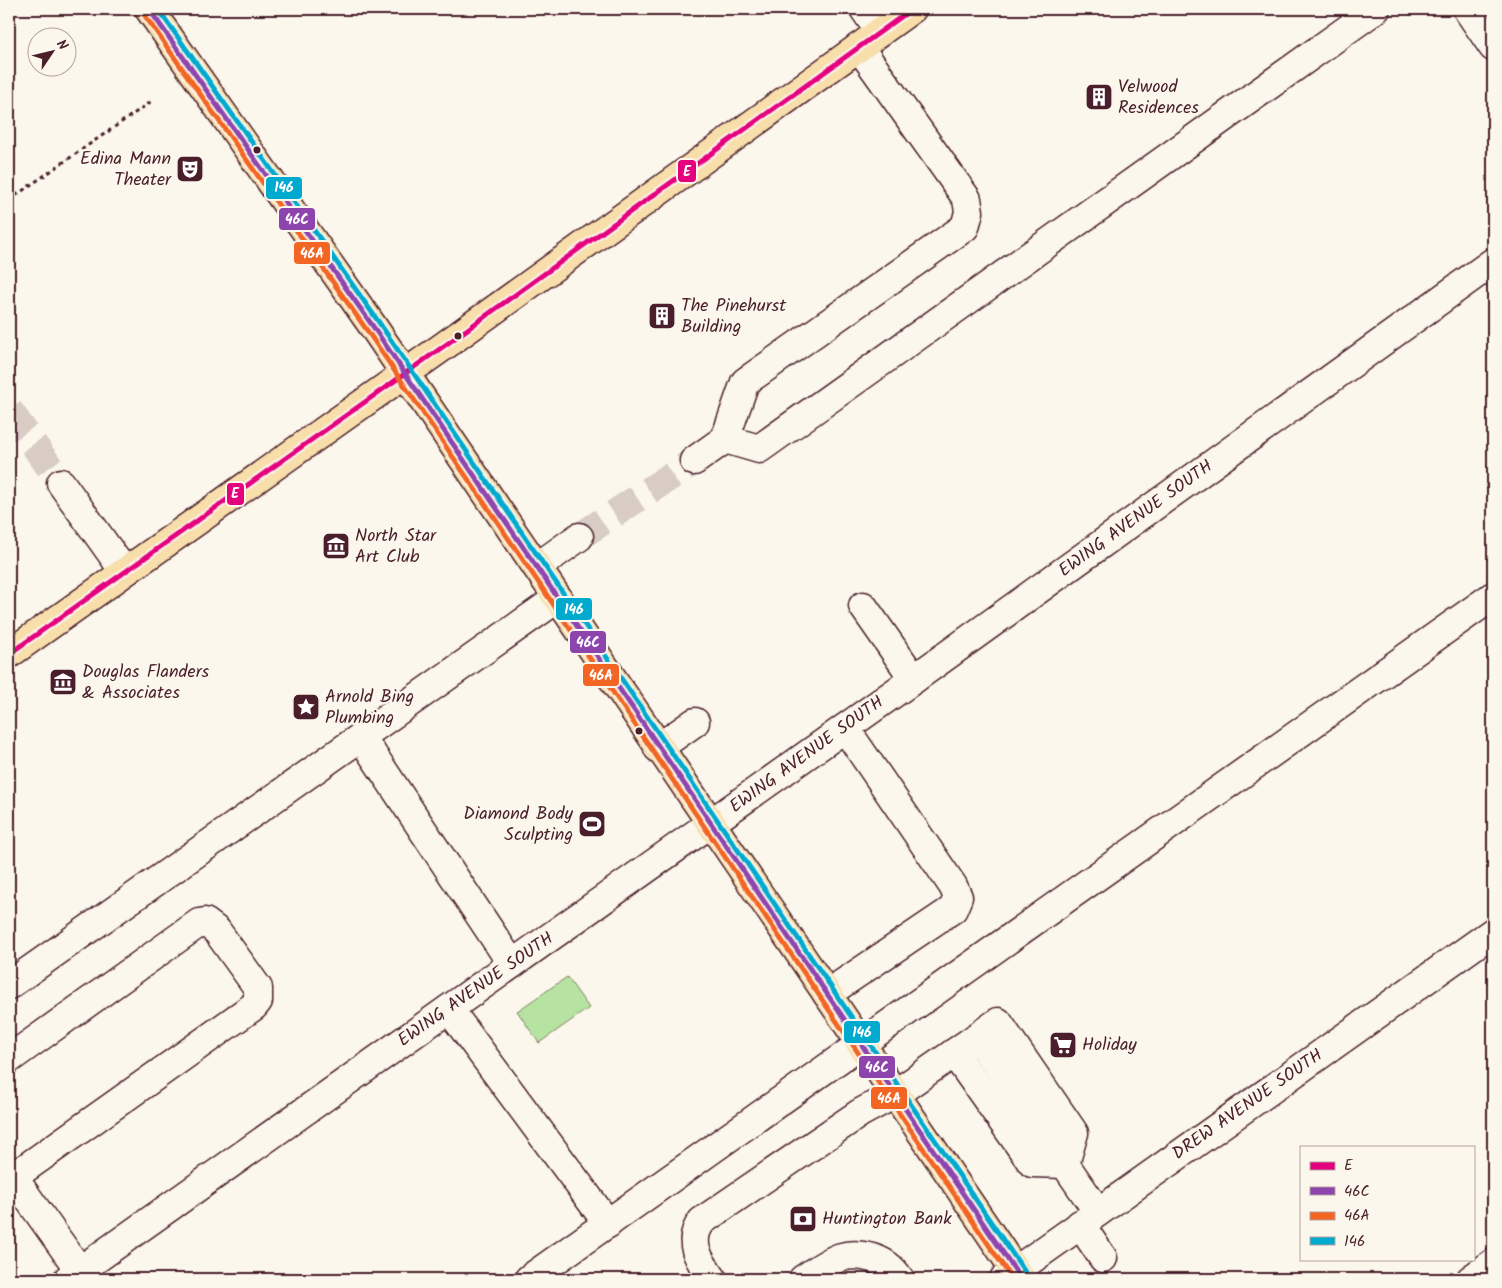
<svg xmlns="http://www.w3.org/2000/svg" width="1502" height="1288" font-family="Kalam,sans-serif">
  <style>
    .green { fill: #b6e3a1; stroke: #808166 }
    .lines { fill: none; stroke-linecap: round; stroke-linejoin: round }
    .minor-tunnel { stroke: #d8ccc5; stroke-width: 28; stroke-dasharray: 28 14; stroke-linecap: butt }
    .minor-casing { stroke: #4a1f2b; stroke-width: 31 }
    .major-casing { stroke: #4a1f2b; stroke-width: 31 }
    .path { stroke: #4a1f2b; stroke-width: 3; stroke-dasharray: 4 4; stroke-linecap: butt }
    .minor { stroke: #fbf7ec; stroke-width: 28 }
    .major { stroke: #f8deab; stroke-width: 28 }
    .bus-1-casing { stroke: #fbf7ec; stroke-width: 9 }
    .bus-2-casing { stroke: #fbf7ec; stroke-width: 9 }
    .bus-3-casing { stroke: #fbf7ec; stroke-width: 9 }
    .bus-4-casing { stroke: #fbf7ec; stroke-width: 9 }
    .bus-1 { stroke: #e5007d; stroke-width: 5 }
    .bus-2 { stroke: #8e44ad; stroke-width: 5 }
    .bus-3 { stroke: #f26522; stroke-width: 5 }
    .bus-4 { stroke: #00a9ce; stroke-width: 5 }
    .bus-dot { fill: #4a1f2b; stroke: #fbf7ec; stroke-width: 2 }
    .labels { text-anchor: middle; dominant-baseline: central; stroke-width: 4.5; stroke-linejoin: round; paint-order: stroke }
    .poi-label { font-size: 18px; fill: #4a1f2b; stroke: #fbf7ec; text-anchor: start }
    .street-label { font-size: 18px; fill: #4a1f2b; stroke: #fbf7ec }
    .line-badge { stroke: #fbf7ec; stroke-width: 2 }
    .badge-label { font-size: 14px; text-anchor: middle; font-weight: bold; fill: #fff }
  </style>
  <rect width="100%" height="100%" fill="#fbf7ec"/>
  <filter id="ink" filterUnits="userSpaceOnUse"><feTurbulence type="fractalNoise" baseFrequency=".02" numOctaves="2"/><feDisplacementMap in="SourceGraphic" scale="10" xChannelSelector="R" yChannelSelector="G"/><feConvolveMatrix kernelMatrix="1 2 1 2 8 2 1 2 1" color-interpolation-filters="sRGB"/></filter>
  <g filter="url(#ink)">
    <!-- green -->
    <path class="green" d="M 567,977 L 589,1008 L 539,1043 L 517,1011 Z"/>
    <g class="lines">
      <!-- minor-tunnel -->
      <g class="minor-tunnel">
        <path d="M 9,410 L 61,483"/>
        <path d="M 579,537 L 694,461"/>
      </g>
      <defs>
        <g id="minor">
          <path d="M 864,9 L 880,32"/>
          <path d="M 1467,9 L 1493,47"/>
          <path d="M 725,439 L 759,449 L 1376,9"/>
          <path d="M 694,461 L 725,439 L 745,382 L 965,227 L 969,212 L 967,199 L 859,47"/>
          <path d="M 61,483 L 124,571"/>
          <path d="M 537,567 L 579,537"/>
          <path d="M 863,606 L 914,679"/>
          <path d="M 361,737 L 512,964"/>
          <path d="M 658,748 L 695,722"/>
          <path d="M 9,985 L 558,598"/>
          <path d="M 827,994 L 953,909 L 958,897 L 953,886 L 845,728"/>
          <path d="M 449,1009 L 608,1224"/>
          <path d="M 954,1053 L 1032,1163 L 1065,1164 L 1074,1133 L 998,1022 L 977,1037"/>
          <path d="M 9,1059 L 199,923 L 205,922 L 217,931 L 258,988 L 258,1001 L 254,1006 L 13,1177 L 9,1178"/>
          <path d="M 13,1177 L 80,1271"/>
          <path d="M 1080,1224 L 1103,1258"/>
          <path d="M 68,1279 L 914,679 L 1493,262"/>
          <path d="M 529,1279 L 1493,596"/>
          <path d="M 713,1279 C 699,1261 686,1241 702,1221 L 860,1113 L 895,1094 L 977,1037 L 1098,1212"/>
          <path d="M 803,1279 C 828,1263 841,1249 872,1258 C 885,1262 892,1268 900,1279"/>
          <path d="M 1004,1279 L 1493,932"/>
          <path d="M 1471,1279 L 1493,1263"/>
        </g>
        <g id="major">
          <path d="M 149,9 L 372,325 L 1021,1279"/>
          <path d="M 9,654 L 444,346 L 912,9"/>
        </g>
      </defs>
      <!-- minor casing -->
      <use href="#minor" class="minor-casing"/>
      <!-- major casing -->
      <use href="#major" class="major-casing"/>
      <!-- path -->
      <path class="path" d="M 9,200 L 152,101"/>
      <!-- minor -->
      <use href="#minor" class="minor"/>
      <!-- major -->
      <use href="#major" class="major"/>
      <defs>
        <path id="bus-1" d="M 9,654 L 444,346 L 912,9"/>
        <path id="bus-2" d="M 149,9 L 372,325 L 1021,1279"/>
        <path id="bus-3" d="M 143,13 L 366,329 L 1012,1279"/>
        <path id="bus-4" d="M 158,9 L 378,321 L 1027,1275"/>
      </defs>
      <!-- bus-1 casing -->
      <use href="#bus-1" class="bus-1-casing"/>
      <!-- bus-2 casing -->
      <use href="#bus-2" class="bus-2-casing"/>
      <!-- bus-3 casing -->
      <use href="#bus-3" class="bus-3-casing"/>
      <!-- bus-4 casing -->
      <use href="#bus-4" class="bus-4-casing"/>
      <!-- bus-1 -->
      <use href="#bus-1" class="bus-1"/>
      <!-- bus-2 -->
      <use href="#bus-2" class="bus-2"/>
      <!-- bus-3 -->
      <use href="#bus-3" class="bus-3"/>
      <!-- bus-4 -->
      <use href="#bus-4" class="bus-4"/>
    </g>
  </g>
  <!-- icons -->
  <defs>
    <symbol id="building-square" viewBox="-11 -11 22 22"><rect x="-9" y="-9" width="18" height="18" rx="4" fill="#4a1f2b" stroke="#fbf7ec"/><path d="M-4-6H4V6H1V3H-1V6H-4ZM-2.5-4.3h1.7v1.8h-1.7ZM.8-4.3h1.7v1.8H.8ZM-2.5-1h1.7V.8h-1.7ZM.8-1h1.7V.8H.8Z" fill="#fff"/></symbol>
    <symbol id="theatre-square" viewBox="-11 -11 22 22"><rect x="-9" y="-9" width="18" height="18" rx="4" fill="#4a1f2b" stroke="#fbf7ec"/><path d="M-5-5.5Q0-4 5-5.5V0Q5 5 0 6Q-5 5-5 0ZM-3.3-2.5H-1v1.5H-3.3ZM1-2.5H3.3v1.5H1ZM-2.8 1Q0 5.5 2.8 1Z" fill="#fff"/></symbol>
    <symbol id="museum-square" viewBox="-11 -11 22 22"><rect x="-9" y="-9" width="18" height="18" rx="4" fill="#4a1f2b" stroke="#fbf7ec"/><path d="M0-6L6-3V-2H-6V-3ZM-5-1h2V3h-2ZM-1-1h2V3h-2ZM3-1h2V3H3ZM-6 4H6V6H-6Z" fill="#fff"/></symbol>
    <symbol id="sight-square" viewBox="-11 -11 22 22"><rect x="-9" y="-9" width="18" height="18" rx="4" fill="#4a1f2b" stroke="#fbf7ec"/><path d="M0-6L1.8-2.2L6-1.7L2.9 1.2L3.7 5.4L0 3.3L-3.7 5.4L-2.9 1.2L-6-1.7L-1.8-2.2Z" fill="#fff"/></symbol>
    <symbol id="stadium-square" viewBox="-11 -11 22 22"><rect x="-9" y="-9" width="18" height="18" rx="4" fill="#4a1f2b" stroke="#fbf7ec"/><path d="M0-5a6.5 5 0 1 0 0 10a6.5 5 0 1 0 0-10ZM-3.5-1.8h7v3.6h-7Z" fill="#fff"/></symbol>
    <symbol id="supermarket-square" viewBox="-11 -11 22 22"><rect x="-9" y="-9" width="18" height="18" rx="4" fill="#4a1f2b" stroke="#fbf7ec"/><path d="M-6-5.5h2.5l.6 2H6L4.5 2H-2.5L-4.4-4H-6ZM-1.5 3.2a1.3 1.3 0 1 0 .1 0ZM3 3.2a1.3 1.3 0 1 0 .1 0Z" fill="#fff"/></symbol>
    <symbol id="bank-square" viewBox="-11 -11 22 22"><rect x="-9" y="-9" width="18" height="18" rx="4" fill="#4a1f2b" stroke="#fbf7ec"/><path d="M-6-4H6V4H-6ZM0-2.3a2.3 2.3 0 1 0 0 4.6a2.3 2.3 0 1 0 0-4.6Z" fill="#fff"/></symbol>
  </defs>
  <g fill-rule="evenodd">
    <use href="#building-square" x="1083" y="81" width="32" height="32"/>
    <use href="#theatre-square" x="174" y="153" width="32" height="32"/>
    <use href="#building-square" x="646" y="300" width="32" height="32"/>
    <use href="#museum-square" x="320" y="530" width="32" height="32"/>
    <use href="#museum-square" x="47" y="666" width="32" height="32"/>
    <use href="#sight-square" x="290" y="691" width="32" height="32"/>
    <use href="#stadium-square" x="576" y="808" width="32" height="32"/>
    <use href="#supermarket-square" x="1047" y="1029" width="32" height="32"/>
    <use href="#bank-square" x="787" y="1203" width="32" height="32"/>
  </g>
  <!-- markers -->
  <g class="bus-dot">
    <circle cx="257" cy="150" r="4.5"/>
    <circle cx="458" cy="336" r="4.5"/>
    <circle cx="639" cy="731" r="4.5"/>
  </g>
  <g class="labels">
    <!-- poi labels -->
    <g class="poi-label">
      <text x="1118" y="87">Velwood<tspan x="1118" dy="21">Residences</tspan></text>
      <text x="171" y="159" text-anchor="end">Edina Mann<tspan x="171" dy="21">Theater</tspan></text>
      <text x="681" y="306">The Pinehurst<tspan x="681" dy="21">Building</tspan></text>
      <text x="355" y="536">North Star<tspan x="355" dy="21">Art Club</tspan></text>
      <text x="82" y="672">Douglas Flanders<tspan x="82" dy="21">&amp; Associates</tspan></text>
      <text x="325" y="697">Arnold Bing<tspan x="325" dy="21">Plumbing</tspan></text>
      <text x="573" y="814" text-anchor="end">Diamond Body<tspan x="573" dy="21">Sculpting</tspan></text>
      <text x="1082" y="1045">Holiday</text>
      <text x="822" y="1219">Huntington Bank</text>
    </g>
    <!-- street labels -->
    <g class="street-label">
      <text transform="translate(1136 519) rotate(-36)">EWING AVENUE SOUTH</text>
      <text transform="translate(807 755) rotate(-36)">EWING AVENUE SOUTH</text>
      <text transform="translate(476 990) rotate(-35)">EWING AVENUE SOUTH</text>
      <text transform="translate(1248 1105) rotate(-35)">DREW AVENUE SOUTH</text>
    </g>
  </g>
  <g class="line-badge">
    <rect x="677" y="159" width="20" height="24" rx="5" fill="#e5007d"/>
    <rect x="265" y="176" width="38" height="24" rx="5" fill="#00a9ce"/>
    <rect x="278" y="207" width="38" height="24" rx="5" fill="#8e44ad"/>
    <rect x="293" y="241" width="38" height="24" rx="5" fill="#f26522"/>
    <rect x="226" y="482" width="19" height="24" rx="5" fill="#e5007d"/>
    <rect x="555" y="597" width="38" height="24" rx="5" fill="#00a9ce"/>
    <rect x="569" y="630" width="38" height="24" rx="5" fill="#8e44ad"/>
    <rect x="582" y="663" width="38" height="24" rx="5" fill="#f26522"/>
    <rect x="843" y="1020" width="38" height="24" rx="5" fill="#00a9ce"/>
    <rect x="858" y="1055" width="38" height="24" rx="5" fill="#8e44ad"/>
    <rect x="870" y="1086" width="38" height="24" rx="5" fill="#f26522"/>
  </g>
  <g class="badge-label">
    <text x="687" y="176">E</text>
    <text x="284" y="192">146</text>
    <text x="297" y="224">46C</text>
    <text x="312" y="258">46A</text>
    <text x="235" y="498">E</text>
    <text x="574" y="614">146</text>
    <text x="588" y="647">46C</text>
    <text x="601" y="680">46A</text>
    <text x="862" y="1037">146</text>
    <text x="877" y="1072">46C</text>
    <text x="889" y="1103">46A</text>
  </g>
  <!-- margin -->
  <rect width="1502" height="1288" fill="none" stroke="#fbf7ec" stroke-width="30"/>
  <rect x="15" y="15" width="1472" height="1258" fill="none" stroke="#4a1f2b" stroke-width="2" filter="url(#ink)"/>
  <!-- legend -->
  <rect x="1300" y="1146" width="175" height="115" fill="#fbf7ec" stroke="#b4a19f"/>
  <rect x="1310" y="1162" width="25" height="8" fill="#e5007d" stroke="#b4a19f"/>
  <text x="1344" y="1170" font-size="15" fill="#4a1f2b">E</text>
  <rect x="1310" y="1187" width="25" height="8" fill="#8e44ad" stroke="#b4a19f"/>
  <text x="1344" y="1196" font-size="15" fill="#4a1f2b">46C</text>
  <rect x="1310" y="1212" width="25" height="8" fill="#f26522" stroke="#b4a19f"/>
  <text x="1344" y="1220" font-size="15" fill="#4a1f2b">46A</text>
  <rect x="1310" y="1237" width="25" height="8" fill="#00a9ce" stroke="#b4a19f"/>
  <text x="1344" y="1246" font-size="15" fill="#4a1f2b">146</text>
  <!-- north arrow -->
  <g transform="translate(52 52) rotate(55)"><circle r="24" fill="#fbf7ec" stroke="#b4a19f"/>
  <path d="M0-4L9 19L0 12L-9 19Z" fill="#4a1f2b"/>
  <text y="-8" font-size="14" font-weight="bold" text-anchor="middle" fill="#4a1f2b">N</text>
  </g>
</svg>
